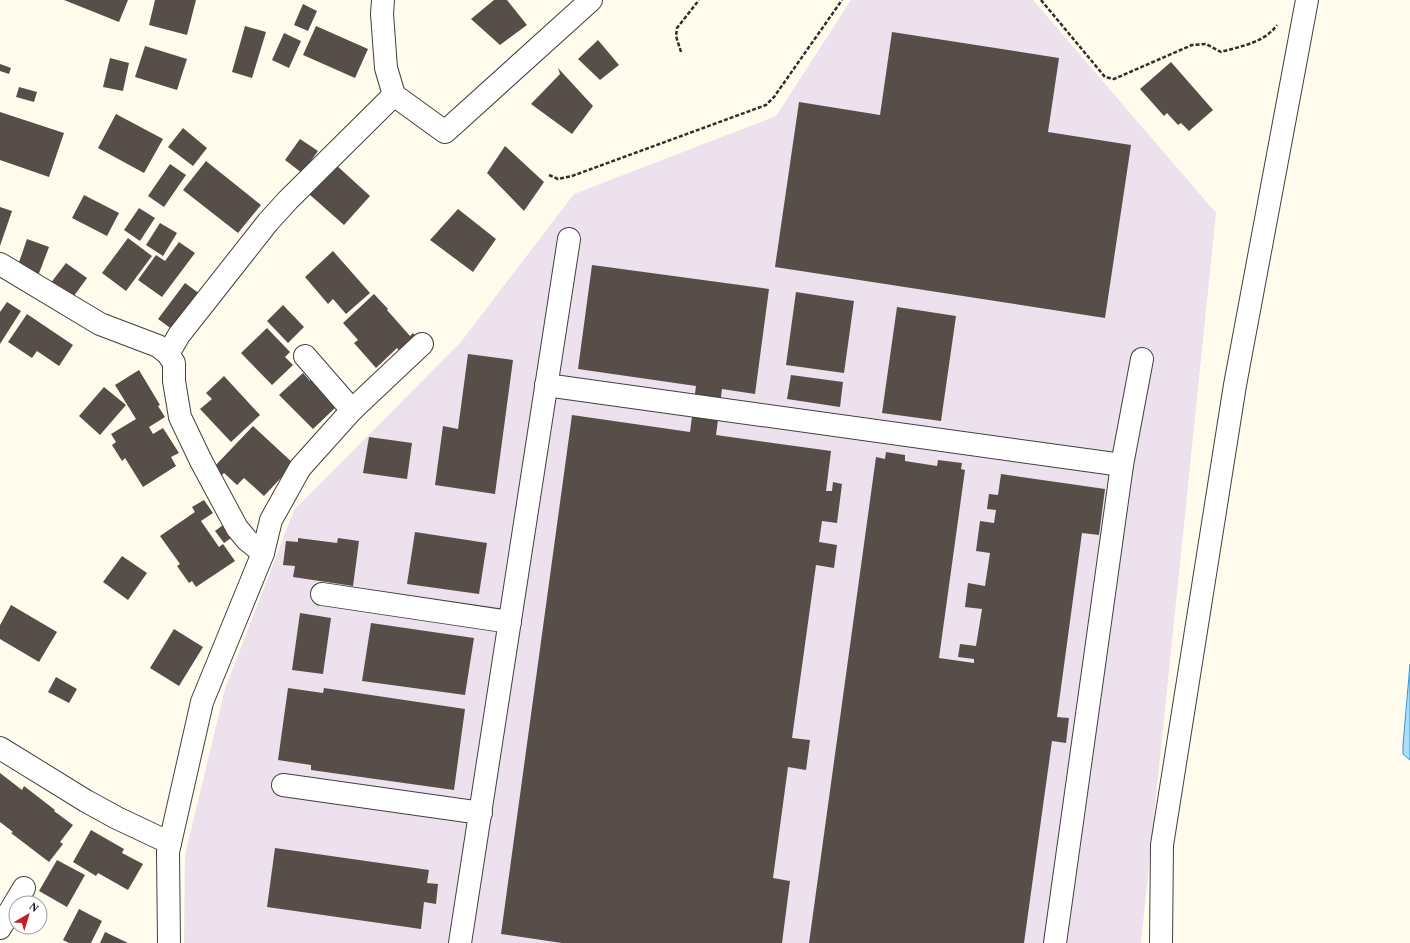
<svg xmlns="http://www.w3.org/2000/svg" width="1410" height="943" font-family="'Times New Roman',serif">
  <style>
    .industrial { fill: #ece1ed }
    .water { fill: #aedefa; stroke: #3095d7 }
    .building { fill: #574e49 }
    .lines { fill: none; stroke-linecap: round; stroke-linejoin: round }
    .minor-casing { stroke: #404040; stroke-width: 24 }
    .path { stroke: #2f2f2f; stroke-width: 2.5; stroke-dasharray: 4 2; stroke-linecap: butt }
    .minor { stroke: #fff; stroke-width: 22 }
  </style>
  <rect width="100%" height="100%" fill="#fffcee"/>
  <!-- industrial -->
  <path class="industrial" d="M 851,0 L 1033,0 L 1216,213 L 1141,943 L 184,943 L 185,855 L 225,689 L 294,510 L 460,343 L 574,194 L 776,116 Z"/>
  <!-- water -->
  <path class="water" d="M 1410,664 L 1410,760 L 1403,754 L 1403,745 Z"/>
  <!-- building -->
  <g class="building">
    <path d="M 64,0 L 128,0 L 119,22 Z"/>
    <path d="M 155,0 L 196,0 L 187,35 L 149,25 Z"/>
    <path d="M 494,0 L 507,0 L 527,25 L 500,45 L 471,19 Z"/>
    <path d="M 303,4 L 317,11 L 308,31 L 294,25 Z"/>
    <path d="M 245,26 L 266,32 L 252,78 L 232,72 Z"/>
    <path d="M 316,26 L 368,49 L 355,78 L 303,55 Z"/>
    <path d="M 892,32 L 1059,58 L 1048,132 L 1131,145 L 1105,318 L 775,267 L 799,102 L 880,115 Z"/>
    <path d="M 284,33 L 301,41 L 289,68 L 272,60 Z"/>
    <path d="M 598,40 L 619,65 L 600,80 L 578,59 Z"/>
    <path d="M 145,46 L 187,59 L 177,90 L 135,77 Z"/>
    <path d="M 110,58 L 129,63 L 123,91 L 103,87 Z"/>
    <path d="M 1171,62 L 1213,110 L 1189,131 L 1181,123 L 1178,125 L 1167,113 L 1164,116 L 1140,89 Z"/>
    <path d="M 0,64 L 11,68 L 9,74 L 0,71 Z"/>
    <path d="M 558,68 L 593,106 L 572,134 L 531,104 L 560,74 Z"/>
    <path d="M 19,87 L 37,92 L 34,102 L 16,97 Z"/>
    <path d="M 0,112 L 64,133 L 49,177 L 0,160 Z"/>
    <path d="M 116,114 L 163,139 L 144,173 L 98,148 Z"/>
    <path d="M 183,128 L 207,148 L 193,166 L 168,147 Z"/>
    <path d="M 300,139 L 318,151 L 302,173 L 285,160 Z"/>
    <path d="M 505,146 L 544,182 L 524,211 L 487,173 Z"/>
    <path d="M 206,161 L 261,205 L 238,233 L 183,190 Z"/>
    <path d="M 170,164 L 186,175 L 164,207 L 148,196 Z"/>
    <path d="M 335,164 L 370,196 L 344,225 L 309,194 Z"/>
    <path d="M 84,195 L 119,213 L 107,236 L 72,218 Z"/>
    <path d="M 0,207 L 12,211 L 0,246 Z"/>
    <path d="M 139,208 L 155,218 L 140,241 L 124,230 Z"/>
    <path d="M 458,209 L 496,239 L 473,272 L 430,240 Z"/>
    <path d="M 160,223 L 177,233 L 163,256 L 146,245 Z"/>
    <path d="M 128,238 L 152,256 L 126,291 L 102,273 Z"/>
    <path d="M 27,239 L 49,247 L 38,276 L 17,268 Z"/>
    <path d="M 179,242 L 195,253 L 162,297 L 138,280 L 156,255 L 165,261 Z"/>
    <path d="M 333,251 L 370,293 L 346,314 L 333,299 L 328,304 L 305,277 Z"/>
    <path d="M 66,263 L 87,278 L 71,300 L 50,284 Z"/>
    <path d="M 592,265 L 769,289 L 755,394 L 722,389 L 716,435 L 831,451 L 826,491 L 832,491 L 833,482 L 842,484 L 837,523 L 822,521 L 819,542 L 837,545 L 834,568 L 816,565 L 792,738 L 810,740 L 806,770 L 788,767 L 773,878 L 790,881 L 782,943 L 562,943 L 501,934 L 572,415 L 690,432 L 696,386 L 578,369 Z"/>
    <path d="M 185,283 L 200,294 L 173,330 L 158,319 Z"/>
    <path d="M 796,292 L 854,301 L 844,373 L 786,365 Z"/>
    <path d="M 374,294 L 388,309 L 387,310 L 410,336 L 413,333 L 418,339 L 402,354 L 397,348 L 376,368 L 354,343 L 358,340 L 343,323 Z"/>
    <path d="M 7,302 L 21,311 L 0,344 L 0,312 Z"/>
    <path d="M 283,305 L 304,327 L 288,343 L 267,321 Z"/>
    <path d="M 897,307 L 956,316 L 941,421 L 882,413 Z"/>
    <path d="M 27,314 L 73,345 L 59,366 L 37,351 L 32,358 L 8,342 Z"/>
    <path d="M 267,328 L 290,352 L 285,357 L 293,365 L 272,385 L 241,353 Z"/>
    <path d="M 468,354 L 513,360 L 495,494 L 435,485 L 443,426 L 458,429 Z"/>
    <path d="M 139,370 L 160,405 L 158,406 L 165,417 L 149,427 L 153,434 L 163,428 L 179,453 L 171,457 L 176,466 L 143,487 L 125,458 L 122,461 L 112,445 L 116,442 L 111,434 L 136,419 L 115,385 Z"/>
    <path d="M 303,373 L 310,381 L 314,378 L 342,408 L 338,411 L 335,408 L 313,429 L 279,395 Z"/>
    <path d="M 791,375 L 843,382 L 840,407 L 787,399 Z"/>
    <path d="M 224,376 L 260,415 L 231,442 L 200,409 L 212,399 L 206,393 Z"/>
    <path d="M 104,387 L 126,405 L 100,435 L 79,416 Z"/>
    <path d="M 253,426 L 294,464 L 264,496 L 244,478 L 237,485 L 224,473 L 220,477 L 214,467 Z"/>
    <path d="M 369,437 L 412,443 L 407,479 L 363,473 Z"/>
    <path d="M 886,452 L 905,455 L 905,461 L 937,466 L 938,460 L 962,463 L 961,469 L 965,470 L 939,658 L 974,663 L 974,659 L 958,657 L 960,644 L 976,646 L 982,609 L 965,607 L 968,583 L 985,586 L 990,553 L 976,551 L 980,521 L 994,523 L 996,510 L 987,509 L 989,494 L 998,495 L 1001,474 L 1105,489 L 1099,535 L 1082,533 L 1057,717 L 1069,718 L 1066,743 L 1052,741 L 1024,943 L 809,943 L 876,457 L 885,459 Z"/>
    <path d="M 204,500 L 213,513 L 201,521 L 219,547 L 223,544 L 235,561 L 196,587 L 192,581 L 189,583 L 177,566 L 180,564 L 160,536 L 195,512 L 192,507 Z"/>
    <path d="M 223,525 L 231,538 L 224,543 L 215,531 Z"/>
    <path d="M 415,532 L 487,543 L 479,594 L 407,584 Z"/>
    <path d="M 298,538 L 337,543 L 338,538 L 359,541 L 353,586 L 293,577 L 295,566 L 283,565 L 286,541 L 298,542 Z"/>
    <path d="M 122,556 L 147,573 L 128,600 L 103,582 Z"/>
    <path d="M 11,605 L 57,632 L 39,662 L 0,639 L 0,625 Z"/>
    <path d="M 300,613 L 331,618 L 323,674 L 292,670 Z"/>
    <path d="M 371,623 L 474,638 L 465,695 L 362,681 Z"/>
    <path d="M 174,629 L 203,647 L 179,686 L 150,668 Z"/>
    <path d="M 56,677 L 77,689 L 69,703 L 48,692 Z"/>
    <path d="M 288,688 L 323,693 L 324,688 L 465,709 L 454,790 L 311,770 L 311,765 L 278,760 Z"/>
    <path d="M 0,773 L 22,790 L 24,786 L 55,810 L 54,811 L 73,825 L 60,842 L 63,844 L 49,862 L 11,833 L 13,832 L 0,822 Z"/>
    <path d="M 91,830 L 124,849 L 122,853 L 143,864 L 128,890 L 98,873 L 96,876 L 73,862 Z"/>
    <path d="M 275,848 L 429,870 L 427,883 L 438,884 L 436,904 L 424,902 L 421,929 L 267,907 Z"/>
    <path d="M 57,860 L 85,875 L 67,907 L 39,891 Z"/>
    <path d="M 79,909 L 102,921 L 91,943 L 69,943 L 63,940 Z"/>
    <path d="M 105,932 L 128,943 L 100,943 Z"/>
  </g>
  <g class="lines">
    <defs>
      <g id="minor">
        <path d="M 383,0 L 382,14 L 386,68 L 394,95"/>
        <path d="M 0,264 L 100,324 L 158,346 L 168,354 L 174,363 L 174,381 L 180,417 L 201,461 L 237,528 L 247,540 L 263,553"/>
        <path d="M 168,354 L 179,335 L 268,222 L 288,200 L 394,95 L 445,132 L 591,0"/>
        <path d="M 305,356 L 352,410"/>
        <path d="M 546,385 L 1122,465"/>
        <path d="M 322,594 L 510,622"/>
        <path d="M 0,748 L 86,801 L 117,818 L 170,843"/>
        <path d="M 283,785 L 481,813"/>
        <path d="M 0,928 L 24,888"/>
        <path d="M 169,943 L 168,852 L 202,702 L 263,553 L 271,520 L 300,468 L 352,410 L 422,344"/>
        <path d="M 460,943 L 569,239"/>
        <path d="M 1055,943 L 1122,465 L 1142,359"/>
        <path d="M 1161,943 L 1162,845 L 1235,385 L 1307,0"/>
      </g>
    </defs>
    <!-- minor casing -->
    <use href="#minor" class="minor-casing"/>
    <!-- path -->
    <g class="path">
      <path d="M 1041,0 L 1105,77 L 1114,79 L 1192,45 L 1206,44 L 1221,52 C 1241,46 1264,43 1277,25"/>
      <path d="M 681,52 L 676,36 L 677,28 L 699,0"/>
      <path d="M 549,175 L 558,179 L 572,176 L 766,105 L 774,97 L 842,0"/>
    </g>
    <!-- minor -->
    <use href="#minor" class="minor"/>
  </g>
  <!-- north arrow -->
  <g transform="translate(28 915) rotate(38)"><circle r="19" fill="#ffffff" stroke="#9e9e9e"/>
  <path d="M0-3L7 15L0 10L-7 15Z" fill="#c81b24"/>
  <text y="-6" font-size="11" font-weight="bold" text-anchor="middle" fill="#0d0d0d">N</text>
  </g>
</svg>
